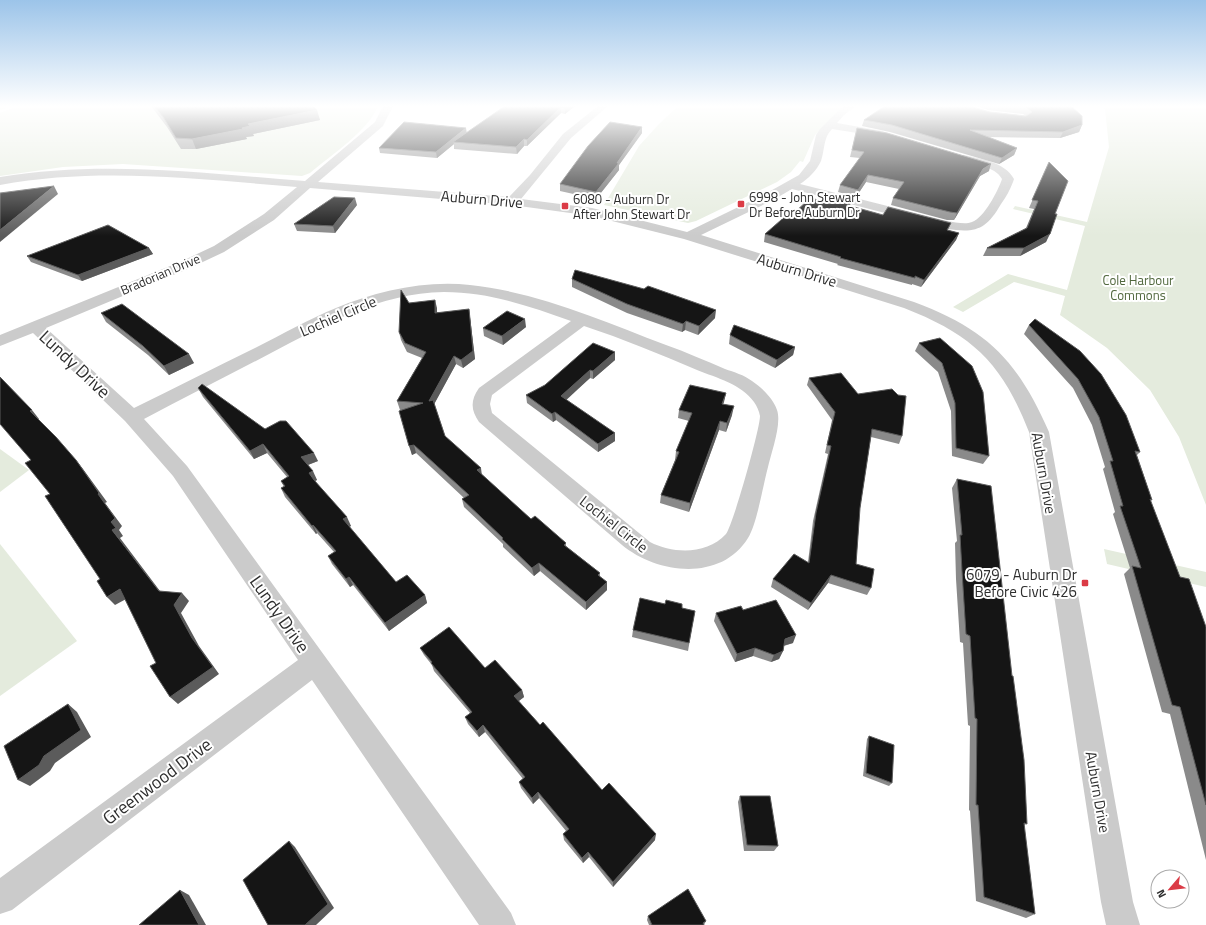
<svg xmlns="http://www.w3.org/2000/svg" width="1206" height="925" font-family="'Titillium Web',sans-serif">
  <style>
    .green { fill: #e4ebdd }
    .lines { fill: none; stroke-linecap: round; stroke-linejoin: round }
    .street { fill: #cbcbcb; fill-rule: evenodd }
    .wall { fill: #8a8a8a }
    .shaded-wall { fill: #5b5b5b }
    .building { fill: #151515; stroke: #5b5b5b }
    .poi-dot { fill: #db3b46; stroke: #fff; stroke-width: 1.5 }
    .labels { text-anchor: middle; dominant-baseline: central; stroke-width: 4; stroke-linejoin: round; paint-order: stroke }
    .far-poi-label { font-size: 13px; fill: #2e2e2e; stroke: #fff; text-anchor: start }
    .far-street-label { font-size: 13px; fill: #2e2e2e; stroke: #fff }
    .far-park-label { font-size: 13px; fill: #51683e; stroke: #fff }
    .street-label { font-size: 15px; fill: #2e2e2e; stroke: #fff }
    .poi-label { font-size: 15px; fill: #2e2e2e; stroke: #fff; text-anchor: end }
    .near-street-label { font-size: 18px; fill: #2e2e2e; stroke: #fff }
  </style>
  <rect width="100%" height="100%" fill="#fff"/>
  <!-- green -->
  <g class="green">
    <path d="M 0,106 L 378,106 C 369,130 330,156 310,173 L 302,176 L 123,164 L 63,167 L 0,176 L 0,113 L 13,108 L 9,107 L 0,110 Z"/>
    <path d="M 678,106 L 846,106 L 815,135 L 803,162 L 800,161 L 791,172 L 777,182 L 696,221 L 688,223 L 604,205 L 639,146 L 658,125 Z"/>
    <path d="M 1095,106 L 1206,106 L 1206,505 L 1179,437 L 1150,390 L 1107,348 L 1060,315 L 1065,296 L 1014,282 L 963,312 L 953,307 L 1008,274 L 1067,290 L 1085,226 L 1013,209 L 1015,206 L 1087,222 L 1109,147 L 1105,109 Z"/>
    <path d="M 0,449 L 29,470 L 0,492 Z"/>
    <path d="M 0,544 L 77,641 L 0,696 Z"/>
    <path d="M 1104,549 L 1206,572 L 1206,587 L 1107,564 Z"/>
  </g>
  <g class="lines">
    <!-- street -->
    <path class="street" d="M 383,106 L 393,106 L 383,126 L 318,182 L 509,197 L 530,175 L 563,134 L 598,106 L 608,106 L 571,138 L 521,199 L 592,208 L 687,232 L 765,194 L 799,175 L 810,161 L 816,135 L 820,129 L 838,111 L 845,106 L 856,106 L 844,115 L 837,123 L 883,131 L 888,134 L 883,137 L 832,129 C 823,138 825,149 821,161 C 817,170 808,179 800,184 L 947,221 C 955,222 965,225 972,222 C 984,218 998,191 1002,179 C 995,166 973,164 960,160 L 958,158 L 960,156 L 964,155 C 981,159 1005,162 1014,179 L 1013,182 C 1010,190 1006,197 1001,204 C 986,230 976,233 947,229 L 792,189 L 773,200 L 701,235 L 914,302 C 987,329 1018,361 1049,432 L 1133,902 L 1140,925 L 1106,925 L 1101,902 L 1029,432 C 1002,363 973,335 904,308 L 684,239 L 592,216 L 512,205 L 310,188 L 274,220 L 224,252 L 190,268 L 46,328 L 134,408 C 175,388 216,367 257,347 C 283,334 309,319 336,308 C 377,291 425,280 470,285 C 537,292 603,321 666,345 C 686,352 706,361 725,369 C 734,372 744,375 752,381 C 762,388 773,398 777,410 C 782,424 771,453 768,467 C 763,485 757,524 748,538 C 721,582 657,574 622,545 L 479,422 C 471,410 470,401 479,388 L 571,321 C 529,306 489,292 444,292 C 379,293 327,324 271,353 C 229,375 186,397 144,419 L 187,466 L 511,913 L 516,925 L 479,925 L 312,680 L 12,910 L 0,914 L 0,878 L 298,660 L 173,476 L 125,421 L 33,333 L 0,346 L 0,335 L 180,262 L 214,246 L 264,214 L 297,187 C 198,179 98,167 0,185 L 0,177 C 101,160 203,173 305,181 L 375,122 ZM 584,326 C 623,339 660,354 697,370 C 717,378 741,384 754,402 C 757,406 759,411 760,416 C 760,429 733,525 726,534 C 707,555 673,554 650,542 L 492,413 L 490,404 L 492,395 Z"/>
  </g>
  <!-- wall -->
  <g class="wall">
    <path d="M 151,106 L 313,106 L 320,120 L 253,134 L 254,136 L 246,137 L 247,139 L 196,149 L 181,149 L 167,127 Z"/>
    <path d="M 505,106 L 575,106 L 565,114 L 561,113 L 527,146 L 524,146 L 517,154 L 454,149 L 454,144 L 437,158 L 380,153 L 379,148 L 467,133 Z"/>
    <path d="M 977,106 L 1071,106 L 1082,125 L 1079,132 L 1060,138 L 988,137 L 1017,148 L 1014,155 L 999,164 L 890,132 L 862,126 L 864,120 L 990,112 L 1026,116 L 1023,114 L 988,110 Z"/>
    <path d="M 642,127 L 642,133 L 619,165 L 619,170 L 596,199 L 560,191 L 560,184 Z"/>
    <path d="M 857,128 L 989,171 L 980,176 L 954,220 L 947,220 L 891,205 L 893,198 L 899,189 L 866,182 L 856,197 L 838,192 L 840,185 L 860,158 L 850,157 Z"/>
    <path d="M 1046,169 L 1055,214 L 1046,242 L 1020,256 L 983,256 L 987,248 L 1026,228 L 1034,209 L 1029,208 Z"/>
    <path d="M 827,202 L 850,206 L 883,215 L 951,223 L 948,230 L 959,233 L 956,240 L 921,287 L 912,284 L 912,285 L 837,265 L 838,264 L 764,242 L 765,234 L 793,214 Z"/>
    <path d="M 357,205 L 335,233 L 297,231 L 294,224 Z"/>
    <path d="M 149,248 L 153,254 L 82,281 L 31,262 L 27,256 Z"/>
    <path d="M 572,279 L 715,318 L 698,335 L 685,330 L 682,332 L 627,313 L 572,287 Z"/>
    <path d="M 409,303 L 437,308 L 437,312 L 470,317 L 475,359 L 463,368 L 456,364 L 434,404 L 445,436 L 482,475 L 531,519 L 566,543 L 566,546 L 600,573 L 600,577 L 607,590 L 586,610 L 540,571 L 534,576 L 503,547 L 503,544 L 464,507 L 462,499 L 464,498 L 416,453 L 412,455 L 403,410 L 400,410 L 397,401 L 422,358 L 407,352 L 401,340 L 399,332 Z"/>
    <path d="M 101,313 L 194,363 L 169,375 L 148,355 L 106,322 Z"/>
    <path d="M 1035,319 L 1140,452 L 1137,455 L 1152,500 L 1150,501 L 1180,577 L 1206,627 L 1206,860 L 1170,714 L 1162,712 L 1124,574 L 1130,568 L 1113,514 L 1115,512 L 1103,469 L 1105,467 L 1092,425 L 1073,388 L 1024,334 L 1029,325 Z"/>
    <path d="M 526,327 L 503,345 L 484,336 L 483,328 Z"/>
    <path d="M 730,335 L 795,347 L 793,355 L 775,368 L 729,344 Z"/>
    <path d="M 940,338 L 989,456 L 983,464 L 952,456 L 951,411 L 938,372 L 915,351 L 919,343 Z"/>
    <path d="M 615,352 L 615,360 L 593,379 L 590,378 L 566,399 L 615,441 L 598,452 L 556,420 L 553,422 L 527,403 L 526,395 Z"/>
    <path d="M 809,378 L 858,394 L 902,436 L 899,444 L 871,437 L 860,508 L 856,564 L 871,588 L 867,595 L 828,583 L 808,610 L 771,587 L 773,579 L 808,562 L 813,521 L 828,454 L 825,453 L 832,420 L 807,385 Z"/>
    <path d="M 198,388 L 265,429 L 318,461 L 308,465 L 317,480 L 315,481 L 351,526 L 349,527 L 396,582 L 425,595 L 427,603 L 389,631 L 353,585 L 350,587 L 332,564 L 328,556 L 334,552 L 317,533 L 316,534 L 285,497 L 281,488 L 284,487 L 281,481 L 287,477 L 267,453 L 254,459 L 203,397 Z"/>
    <path d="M 726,393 L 723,404 L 732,415 L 726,432 L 719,430 L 689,512 L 660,503 L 661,495 L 675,460 L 676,451 L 689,421 L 678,418 L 679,410 Z"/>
    <path d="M 957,479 L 1027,824 L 1024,825 L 1035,914 L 1026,918 L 976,901 L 970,811 L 969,810 L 970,726 L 968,725 L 963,643 L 960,642 L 956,579 L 955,543 L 957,541 L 952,488 Z"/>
    <path d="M 682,608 L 695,611 L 688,651 L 632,637 L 633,630 Z"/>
    <path d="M 743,610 L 793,643 L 784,646 L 783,651 L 779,659 L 771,662 L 753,656 L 735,662 L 714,621 L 716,613 Z"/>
    <path d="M 420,648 L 485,668 L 522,690 L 524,697 L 519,701 L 540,725 L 602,790 L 655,840 L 613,887 L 589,857 L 583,863 L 564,840 L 563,834 L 566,831 L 539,798 L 533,804 L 521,788 L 519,782 L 523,779 L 485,732 L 479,737 L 468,724 L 465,717 L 470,713 L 434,671 L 432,665 L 424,655 Z"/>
    <path d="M 869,736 L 892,783 L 889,786 L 863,776 L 867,739 Z"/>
    <path d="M 740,796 L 778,846 L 774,851 L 744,851 L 738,802 Z"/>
    <path d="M 648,916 L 706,921 L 704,925 L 649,925 L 647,920 Z"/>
  </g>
  <!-- shaded-wall -->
  <g class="shaded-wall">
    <path d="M 566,106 L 575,106 L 565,114 L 565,108 Z"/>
    <path d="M 561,107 L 561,113 L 527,146 L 527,140 Z"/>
    <path d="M 317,110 L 320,120 L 253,134 L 254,136 L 246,137 L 247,139 L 196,149 L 192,139 L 248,124 Z"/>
    <path d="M 1082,125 L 1079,132 L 1060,138 L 1063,132 Z"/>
    <path d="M 642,127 L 642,133 L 619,165 L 619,170 L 596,199 L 596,192 Z"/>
    <path d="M 466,128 L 467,134 L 453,142 L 454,144 L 437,158 L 436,152 Z"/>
    <path d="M 524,139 L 524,146 L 517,154 L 516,147 Z"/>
    <path d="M 1017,148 L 1014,155 L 999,164 L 1002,158 Z"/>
    <path d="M 991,164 L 989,171 L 980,176 L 954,220 L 957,213 L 983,169 Z"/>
    <path d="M 868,175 L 866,182 L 856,197 L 858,190 Z"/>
    <path d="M 54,186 L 58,194 L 0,242 L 0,230 Z"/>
    <path d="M 355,198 L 357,205 L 335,233 L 333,226 Z"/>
    <path d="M 852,198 L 850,206 L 845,213 L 847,205 Z"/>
    <path d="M 959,233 L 956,240 L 921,287 L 924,280 Z"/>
    <path d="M 1050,234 L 1046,242 L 1020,256 L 1024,248 Z"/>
    <path d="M 149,248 L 153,254 L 82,281 L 78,275 Z"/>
    <path d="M 435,300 L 437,308 L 437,321 L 435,313 Z"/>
    <path d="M 469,309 L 475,359 L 463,368 L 461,360 Z"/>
    <path d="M 716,310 L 715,318 L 698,335 L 699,326 Z"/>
    <path d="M 525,319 L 526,327 L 503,345 L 502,336 Z"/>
    <path d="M 686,321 L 685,330 L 682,332 L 683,324 Z"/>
    <path d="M 795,347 L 793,355 L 775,368 L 777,360 Z"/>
    <path d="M 615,352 L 615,360 L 593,379 L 593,371 Z"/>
    <path d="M 189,354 L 194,363 L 169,375 L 164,366 Z"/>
    <path d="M 454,356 L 456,364 L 431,410 L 429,401 Z"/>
    <path d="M 590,370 L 590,378 L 562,404 L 561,396 Z"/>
    <path d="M 726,393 L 724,402 L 720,412 L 722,404 Z"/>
    <path d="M 734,406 L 732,415 L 726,432 L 727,423 Z"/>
    <path d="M 32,410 L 39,419 L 37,420 L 30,411 Z"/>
    <path d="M 555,412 L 556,420 L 553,422 L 552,414 Z"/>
    <path d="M 720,421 L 719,430 L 689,512 L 690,503 Z"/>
    <path d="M 615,433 L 615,441 L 598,452 L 598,444 Z"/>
    <path d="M 263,444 L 267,453 L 254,459 L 250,451 Z"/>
    <path d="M 414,445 L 416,453 L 412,455 L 409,446 Z"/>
    <path d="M 314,453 L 318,461 L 305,466 L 301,457 Z"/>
    <path d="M 76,460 L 83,469 L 107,502 L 105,503 L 122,526 L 119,530 L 123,536 L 120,538 L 166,599 L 159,591 L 112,530 L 111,522 Z"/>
    <path d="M 481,468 L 482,476 L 477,470 Z"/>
    <path d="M 313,471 L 317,480 L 313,482 L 309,473 Z"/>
    <path d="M 347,517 L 351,526 L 347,528 L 343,519 Z"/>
    <path d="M 313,525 L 317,533 L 316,534 L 312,526 Z"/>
    <path d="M 539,563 L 540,571 L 534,576 L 532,568 Z"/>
    <path d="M 831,575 L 828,583 L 808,610 L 811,603 Z"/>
    <path d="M 349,577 L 353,585 L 350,587 L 346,579 Z"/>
    <path d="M 607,582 L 607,590 L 586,610 L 586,602 Z"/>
    <path d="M 120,589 L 128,598 L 115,605 L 107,597 Z"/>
    <path d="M 182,593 L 189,601 L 181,613 L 199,646 L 219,674 L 178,704 L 170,697 L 174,605 Z"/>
    <path d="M 425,595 L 427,603 L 389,631 L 385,623 Z"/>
    <path d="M 796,635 L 793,643 L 782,646 L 785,639 Z"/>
    <path d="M 755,648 L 753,656 L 735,662 L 737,654 Z"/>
    <path d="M 783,651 L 779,659 L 771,662 L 774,655 Z"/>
    <path d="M 522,690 L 524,697 L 516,703 L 514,696 Z"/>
    <path d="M 68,704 L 77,712 L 91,737 L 55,763 L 50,771 L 30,786 L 18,780 L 44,756 Z"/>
    <path d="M 483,725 L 485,732 L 479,737 L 477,731 Z"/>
    <path d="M 538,792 L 539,798 L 533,804 L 532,798 Z"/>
    <path d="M 656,834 L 655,840 L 613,887 L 613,882 Z"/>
    <path d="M 289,841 L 295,847 L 334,908 L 316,925 L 305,925 Z"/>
    <path d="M 588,852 L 589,857 L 583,863 L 582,858 Z"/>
    <path d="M 180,890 L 189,895 L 206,925 L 199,925 Z"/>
  </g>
  <!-- building -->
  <g class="building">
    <path d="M 154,106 L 313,106 L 317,110 L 248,124 L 250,126 L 242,128 L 243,129 L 192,139 L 176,138 L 163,117 Z"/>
    <path d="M 505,106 L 566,106 L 565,108 L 561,107 L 527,140 L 524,139 L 516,147 L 453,142 Z"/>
    <path d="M 885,106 L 969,106 L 990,112 L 1026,116 L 1032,112 L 1026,107 L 1018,106 L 1071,106 L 1082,116 L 1082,125 L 1063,132 L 970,130 L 1017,148 L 1002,158 L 892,125 L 864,120 Z"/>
    <path d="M 404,122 L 466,128 L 436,152 L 379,148 Z"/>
    <path d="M 610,122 L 642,127 L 617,163 L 619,163 L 596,192 L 560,184 L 588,146 Z"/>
    <path d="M 857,128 L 887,133 L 991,164 L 983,169 L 957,213 L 950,212 L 893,198 L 904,182 L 868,175 L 858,190 L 840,185 L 864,152 L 852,150 Z"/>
    <path d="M 1049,162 L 1068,181 L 1055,214 L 1057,214 L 1050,234 L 1024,248 L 987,248 L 1027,228 L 1038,201 L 1032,200 Z"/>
    <path d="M 54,186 L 0,230 L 0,193 Z"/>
    <path d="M 833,194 L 852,198 L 847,205 L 883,215 L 888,207 L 951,223 L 947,230 L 959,233 L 924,280 L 915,276 L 915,278 L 840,258 L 841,257 L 765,234 L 789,213 L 793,214 L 810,198 L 827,202 Z"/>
    <path d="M 334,197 L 355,198 L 333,226 L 294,224 Z"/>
    <path d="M 108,225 L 149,248 L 78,275 L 27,256 Z"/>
    <path d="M 575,270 L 644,289 L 648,286 L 716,310 L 699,326 L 686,321 L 683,324 L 627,304 L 572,279 Z"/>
    <path d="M 401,290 L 409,303 L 435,300 L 435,313 L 469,309 L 473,351 L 461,360 L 454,356 L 429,401 L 433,400 L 445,436 L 481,468 L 477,470 L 531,519 L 535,516 L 566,543 L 564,545 L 600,573 L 598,575 L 607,582 L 586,602 L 539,563 L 532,568 L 502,539 L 503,538 L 462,499 L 469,495 L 414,445 L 409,446 L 399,411 L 423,403 L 397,401 L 426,352 L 405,343 L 399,332 Z"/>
    <path d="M 122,304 L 189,354 L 164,366 L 143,346 L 101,313 Z"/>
    <path d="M 507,311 L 525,319 L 502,336 L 483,328 Z"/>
    <path d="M 1035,319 L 1080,351 L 1101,374 L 1126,415 L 1140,452 L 1135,451 L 1152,500 L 1150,499 L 1180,577 L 1189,579 L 1206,627 L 1206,805 L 1180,707 L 1172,705 L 1132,566 L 1141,568 L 1120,506 L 1123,506 L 1110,461 L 1113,461 L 1099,417 L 1078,379 L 1029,325 Z"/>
    <path d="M 734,325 L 795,347 L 777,360 L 730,335 Z"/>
    <path d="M 940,338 L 972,366 L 983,392 L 989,456 L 956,448 L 955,403 L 942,363 L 919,343 Z"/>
    <path d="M 593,343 L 615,352 L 593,371 L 590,370 L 561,396 L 615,433 L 598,444 L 555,412 L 552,414 L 526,395 L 545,385 Z"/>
    <path d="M 841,373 L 858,394 L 892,389 L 898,395 L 906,396 L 902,436 L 872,429 L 860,508 L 856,564 L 874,569 L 871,588 L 831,575 L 811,603 L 773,579 L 794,554 L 809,563 L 816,513 L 831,446 L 827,445 L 835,412 L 809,378 Z"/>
    <path d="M 0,377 L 32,410 L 30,411 L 56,437 L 76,460 L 99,493 L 98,494 L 115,518 L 111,522 L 116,528 L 112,530 L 159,591 L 182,593 L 174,605 L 192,638 L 213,667 L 170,697 L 150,666 L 156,663 L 120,589 L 107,597 L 97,581 L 100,579 L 45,496 L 50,494 L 25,463 L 31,460 L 0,424 Z"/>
    <path d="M 202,384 L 265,429 L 280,421 L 286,421 L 314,453 L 301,457 L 313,471 L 309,473 L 314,480 L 347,517 L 343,519 L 396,582 L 407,575 L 425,595 L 385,623 L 349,577 L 346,579 L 328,556 L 336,551 L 313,525 L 312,526 L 281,488 L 285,486 L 281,481 L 289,476 L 263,444 L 250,451 L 198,388 Z"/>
    <path d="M 690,385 L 726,393 L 722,404 L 734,406 L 727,423 L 720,421 L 690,503 L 661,495 L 679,452 L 676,451 L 692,413 L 679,410 Z"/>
    <path d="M 957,479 L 991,486 L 1012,676 L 1013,676 L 1024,760 L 1027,824 L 1024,823 L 1035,914 L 984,897 L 978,805 L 976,805 L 977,719 L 975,718 L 970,636 L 966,634 L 962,571 L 960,535 L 962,535 Z"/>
    <path d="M 640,598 L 665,604 L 666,600 L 682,604 L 682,608 L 695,611 L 689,643 L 633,630 Z"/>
    <path d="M 776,600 L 796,635 L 785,639 L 783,651 L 774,655 L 755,648 L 737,654 L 716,613 L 741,606 L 743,610 Z"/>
    <path d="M 449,627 L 485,668 L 495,660 L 522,690 L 514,696 L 540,725 L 543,722 L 602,790 L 609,783 L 656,834 L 613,882 L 588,852 L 582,858 L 563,834 L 569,829 L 538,792 L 532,798 L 519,782 L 525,777 L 483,725 L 477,731 L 465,717 L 472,712 L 431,663 L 432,662 L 420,648 Z"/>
    <path d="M 68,704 L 81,730 L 44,756 L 39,765 L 18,780 L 4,746 Z"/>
    <path d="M 869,736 L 894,745 L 892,783 L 866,773 Z"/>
    <path d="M 740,796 L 770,796 L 778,846 L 747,845 Z"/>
    <path d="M 289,841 L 328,904 L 305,925 L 268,925 L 243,880 Z"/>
    <path d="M 688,889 L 706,921 L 703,923 L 704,925 L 652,925 L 648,916 Z"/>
    <path d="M 180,890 L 199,925 L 139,925 Z"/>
  </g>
  <!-- sky -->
  <linearGradient id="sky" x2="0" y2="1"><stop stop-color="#9cc4e9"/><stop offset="0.45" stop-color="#fff"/><stop offset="1" stop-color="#fff" stop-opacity="0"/></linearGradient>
  <rect width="1206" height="236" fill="url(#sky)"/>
  <!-- markers -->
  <g class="poi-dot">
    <rect x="737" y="200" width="8" height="8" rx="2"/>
    <rect x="561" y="202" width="8" height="8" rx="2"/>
    <rect x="1081" y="579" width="8" height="8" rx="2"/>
  </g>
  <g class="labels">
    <!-- far-poi labels -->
    <g class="far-poi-label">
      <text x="749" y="197">6998 - John Stewart<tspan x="749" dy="15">Dr Before Auburn Dr</tspan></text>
      <text x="573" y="199">6080 - Auburn Dr<tspan x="573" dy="15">After John Stewart Dr</tspan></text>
    </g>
    <!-- far-street labels -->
    <g class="far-street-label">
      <text transform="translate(160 274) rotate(-23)">Bradorian Drive</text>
    </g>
    <!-- far-park labels -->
    <g class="far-park-label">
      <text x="1138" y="280">Cole Harbour<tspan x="1138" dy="15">Commons</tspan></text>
    </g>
    <!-- street labels -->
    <g class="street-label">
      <text transform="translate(482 199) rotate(5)">Auburn Drive</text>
      <text transform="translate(797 270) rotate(17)">Auburn Drive</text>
      <text transform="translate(338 316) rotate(-23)">Lochiel Circle</text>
      <text transform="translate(1044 473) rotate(80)">Auburn Drive</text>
      <text transform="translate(614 524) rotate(38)">Lochiel Circle</text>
      <text transform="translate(1098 792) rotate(80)">Auburn Drive</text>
    </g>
    <!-- poi labels -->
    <g class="poi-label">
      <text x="1077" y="574">6079 - Auburn Dr<tspan x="1077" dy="17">Before Civic 426</tspan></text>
    </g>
    <!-- near-street labels -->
    <g class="near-street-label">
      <text transform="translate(75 364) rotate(43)">Lundy Drive</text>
      <text transform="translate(280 614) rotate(55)">Lundy Drive</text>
      <text transform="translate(157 781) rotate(-37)">Greenwood Drive</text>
    </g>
  </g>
  <!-- north arrow -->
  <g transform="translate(1170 889) rotate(242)"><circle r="19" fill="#ffffff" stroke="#ababab"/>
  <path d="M0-3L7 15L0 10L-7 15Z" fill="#db3b46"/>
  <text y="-6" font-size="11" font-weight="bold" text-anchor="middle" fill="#2e2e2e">N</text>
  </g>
</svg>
